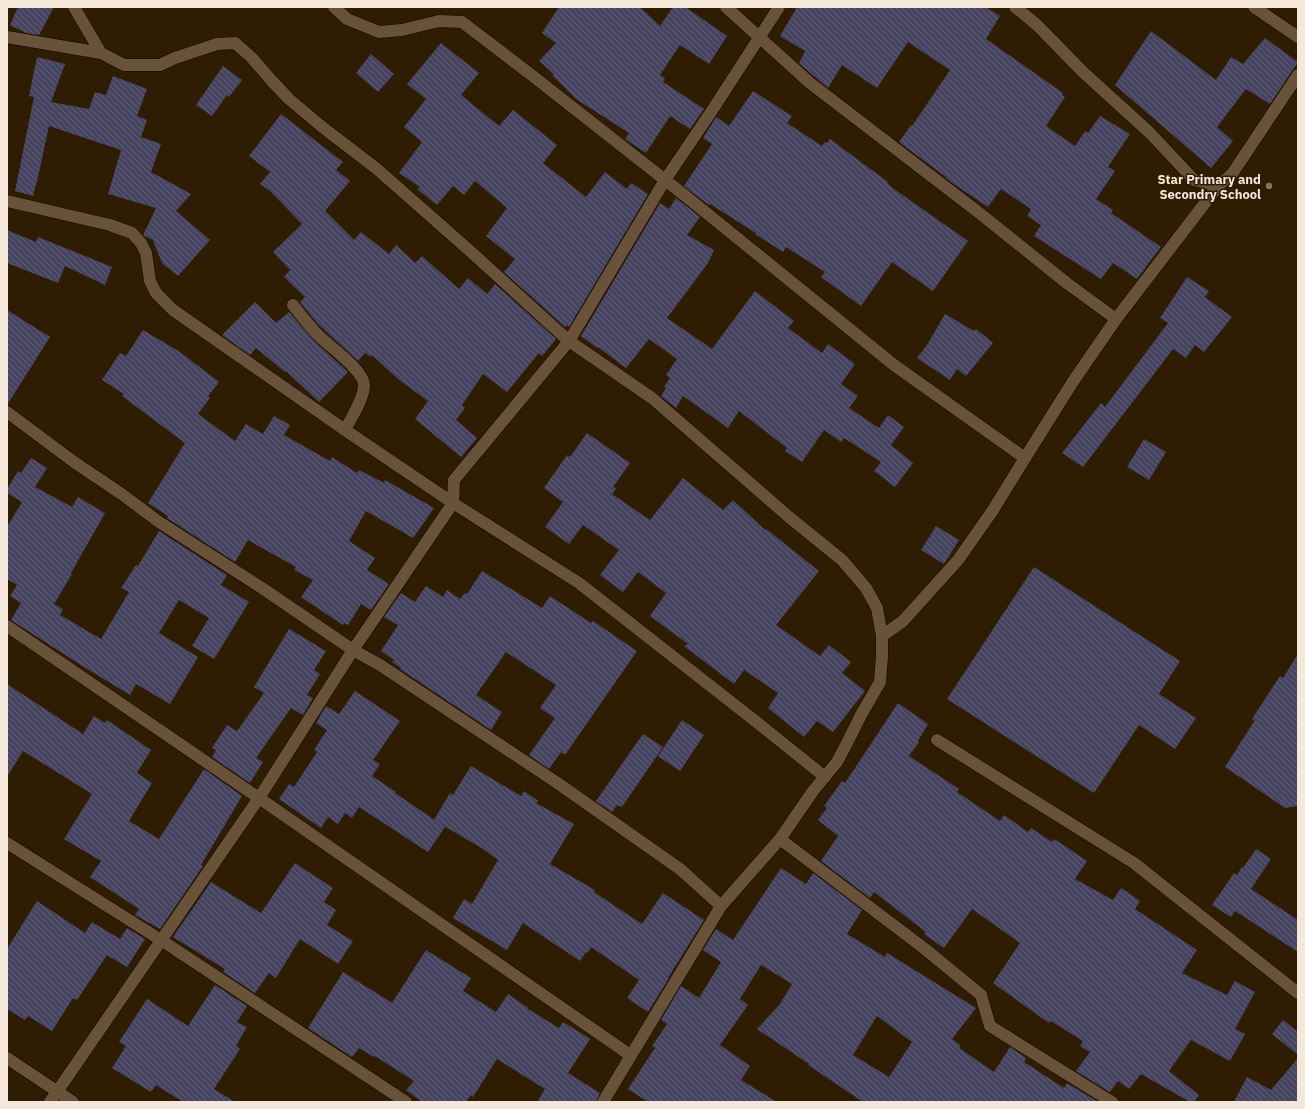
<svg xmlns="http://www.w3.org/2000/svg" width="1305" height="1109" font-family="'IBM Plex Sans',sans-serif">
  <style>
    .building { fill: url(#building-back-hatch); fill-rule: evenodd }
    .lines { fill: none; stroke-linecap: round; stroke-linejoin: round }
    .minor-casing { stroke: #160600; stroke-width: 13 }
    .minor { stroke: #685239; stroke-width: 12 }
    .education-dot { fill: #8d6e63; stroke: #2e1c03; stroke-width: 1.5 }
    .labels { text-anchor: middle; dominant-baseline: central; stroke-width: 3; stroke-linejoin: round; paint-order: stroke }
    .poi-label { font-size: 13px; font-weight: bold; fill: #f5e8da; stroke: #2e1c03; text-anchor: end }
  </style>
  <defs>
    <pattern id="building-back-hatch" width="6" height="6" patternUnits="userSpaceOnUse"><rect width="6" height="6" fill="#464460"/><path d="M-1 5l2 2M0 0l6 6M5-1l2 2" fill="none" stroke="#615f76"/></pattern>
  </defs>
  <rect width="100%" height="100%" fill="#2e1c03"/>
  <!-- building -->
  <g class="building">
    <path d="M 18,7 L 54,7 L 39,35 L 26,33 L 10,25 Z"/>
    <path d="M 559,7 L 640,7 L 660,26 L 673,7 L 685,7 L 727,36 L 709,64 L 680,45 L 660,75 L 665,78 L 663,82 L 704,109 L 690,129 L 670,116 L 646,153 L 625,139 L 629,133 L 576,99 L 552,75 L 554,74 L 539,61 L 556,43 L 542,33 Z"/>
    <path d="M 797,7 L 985,7 L 1000,16 L 986,39 L 1063,93 L 1062,95 L 1065,97 L 1046,126 L 1075,146 L 1085,131 L 1088,133 L 1100,116 L 1130,134 L 1108,167 L 1115,171 L 1096,199 L 1113,210 L 1111,213 L 1161,247 L 1148,264 L 1137,279 L 1113,263 L 1101,279 L 1034,236 L 1041,225 L 1027,216 L 1031,209 L 1001,189 L 988,207 L 951,182 L 946,178 L 946,177 L 899,142 L 911,125 L 912,126 L 950,70 L 908,42 L 877,88 L 842,65 L 828,88 L 799,63 L 805,51 L 780,36 Z"/>
    <path d="M 1151,31 L 1216,80 L 1231,57 L 1243,64 L 1265,38 L 1298,62 L 1270,104 L 1246,89 L 1217,127 L 1233,141 L 1211,168 L 1115,85 Z"/>
    <path d="M 441,43 L 479,73 L 461,95 L 499,126 L 513,110 L 557,145 L 543,163 L 586,197 L 605,172 L 627,189 L 631,183 L 648,194 L 569,327 L 567,325 L 565,327 L 504,272 L 515,259 L 486,236 L 507,208 L 475,181 L 464,195 L 453,186 L 437,205 L 417,189 L 420,187 L 399,173 L 422,142 L 404,127 L 426,99 L 407,84 Z"/>
    <path d="M 371,54 L 394,74 L 378,92 L 356,73 Z"/>
    <path d="M 37,57 L 65,64 L 51,102 L 89,109 L 95,92 L 106,95 L 113,76 L 147,89 L 137,116 L 147,120 L 141,137 L 161,144 L 151,172 L 191,194 L 176,211 L 210,240 L 178,276 L 162,263 L 153,240 L 143,235 L 156,208 L 108,194 L 121,150 L 49,126 L 38,177 L 33,196 L 15,191 L 34,97 L 29,96 Z"/>
    <path d="M 223,66 L 242,80 L 229,97 L 227,95 L 212,116 L 196,105 Z"/>
    <path d="M 753,91 L 792,116 L 787,123 L 822,146 L 825,142 L 827,143 L 830,139 L 888,182 L 887,183 L 894,189 L 968,241 L 933,291 L 892,262 L 861,306 L 821,277 L 825,272 L 786,247 L 783,252 L 755,234 L 756,233 L 710,204 L 709,205 L 684,186 L 712,144 L 703,138 L 716,117 L 729,126 Z"/>
    <path d="M 281,114 L 343,162 L 336,170 L 350,181 L 325,211 L 354,240 L 361,232 L 389,254 L 396,245 L 415,263 L 422,256 L 459,289 L 468,278 L 487,294 L 495,284 L 556,339 L 542,356 L 539,353 L 507,392 L 483,374 L 462,405 L 465,408 L 456,420 L 477,438 L 461,457 L 415,419 L 428,401 L 398,379 L 372,355 L 371,357 L 365,353 L 358,361 L 317,323 L 300,302 L 305,297 L 284,277 L 290,270 L 273,252 L 302,224 L 270,191 L 260,184 L 270,172 L 249,156 Z"/>
    <path d="M 676,198 L 700,217 L 687,235 L 714,250 L 708,263 L 667,318 L 712,349 L 755,291 L 794,321 L 788,328 L 822,353 L 828,344 L 855,364 L 841,384 L 858,396 L 849,408 L 879,428 L 888,415 L 904,427 L 891,445 L 913,463 L 895,487 L 874,471 L 881,462 L 844,438 L 841,442 L 824,430 L 802,462 L 785,451 L 787,448 L 739,411 L 728,428 L 683,396 L 676,408 L 661,396 L 666,388 L 664,387 L 670,378 L 666,375 L 677,359 L 649,339 L 626,368 L 598,347 L 597,348 L 581,336 L 660,203 L 669,209 Z"/>
    <path d="M 7,230 L 36,242 L 38,237 L 112,267 L 105,285 L 65,266 L 58,283 L 7,263 Z"/>
    <path d="M 1187,277 L 1209,291 L 1205,297 L 1232,317 L 1204,352 L 1195,345 L 1186,358 L 1173,349 L 1083,467 L 1062,453 L 1101,403 L 1105,407 L 1168,323 L 1160,318 Z"/>
    <path d="M 255,302 L 276,323 L 289,312 L 314,341 L 348,372 L 319,402 L 286,371 L 285,372 L 256,348 L 250,355 L 222,335 Z"/>
    <path d="M 7,310 L 50,337 L 7,405 Z"/>
    <path d="M 945,314 L 974,331 L 976,329 L 993,343 L 966,376 L 957,369 L 950,380 L 917,358 L 927,345 Z"/>
    <path d="M 143,330 L 180,352 L 219,382 L 208,396 L 210,398 L 198,414 L 235,441 L 246,424 L 263,434 L 274,416 L 290,425 L 284,435 L 330,461 L 332,457 L 357,473 L 359,470 L 384,483 L 385,480 L 434,508 L 413,538 L 366,511 L 349,541 L 375,558 L 367,570 L 389,584 L 371,610 L 361,604 L 348,625 L 344,623 L 343,625 L 301,597 L 313,580 L 294,570 L 296,567 L 248,540 L 235,562 L 167,518 L 168,516 L 148,503 L 185,443 L 122,396 L 124,394 L 102,380 L 120,353 L 126,356 Z"/>
    <path d="M 587,433 L 630,463 L 613,487 L 616,489 L 612,494 L 650,520 L 683,478 L 723,510 L 733,500 L 765,530 L 766,529 L 819,571 L 776,625 L 820,656 L 829,645 L 851,662 L 842,673 L 865,691 L 833,732 L 817,721 L 804,737 L 768,708 L 778,693 L 744,670 L 734,684 L 684,646 L 688,644 L 650,616 L 666,593 L 638,572 L 623,592 L 600,575 L 619,550 L 583,525 L 569,544 L 545,527 L 563,502 L 544,488 L 567,455 L 570,457 Z"/>
    <path d="M 1144,439 L 1166,452 L 1149,480 L 1127,467 Z"/>
    <path d="M 31,458 L 47,468 L 35,487 L 72,507 L 78,497 L 105,513 L 71,573 L 72,574 L 54,604 L 63,609 L 60,615 L 101,639 L 129,592 L 121,588 L 136,565 L 138,566 L 159,531 L 227,575 L 221,585 L 249,602 L 214,659 L 192,646 L 209,618 L 179,600 L 159,633 L 198,657 L 170,704 L 136,684 L 130,695 L 84,667 L 11,620 L 21,603 L 10,596 L 17,585 L 7,579 L 7,527 L 22,502 L 7,493 L 7,489 L 18,471 L 21,473 Z"/>
    <path d="M 936,526 L 959,540 L 944,564 L 921,550 Z"/>
    <path d="M 1034,567 L 1180,661 L 1159,694 L 1196,718 L 1175,749 L 1139,725 L 1094,793 L 947,699 Z"/>
    <path d="M 482,571 L 542,608 L 550,596 L 591,623 L 593,621 L 637,651 L 565,755 L 561,752 L 549,769 L 529,755 L 555,718 L 540,708 L 556,685 L 506,652 L 476,695 L 502,712 L 491,730 L 400,669 L 401,668 L 392,662 L 394,660 L 381,651 L 398,625 L 384,617 L 401,593 L 415,602 L 426,586 L 443,597 L 447,590 L 460,599 L 465,593 L 467,594 Z"/>
    <path d="M 289,629 L 326,651 L 314,670 L 320,674 L 307,695 L 313,698 L 303,715 L 291,708 L 256,758 L 263,762 L 250,783 L 212,757 L 216,750 L 212,748 L 227,725 L 237,731 L 264,693 L 254,687 Z"/>
    <path d="M 1298,654 L 1298,806 L 1285,808 L 1225,767 L 1255,720 L 1252,719 L 1280,676 L 1283,678 Z"/>
    <path d="M 7,684 L 83,734 L 94,716 L 105,723 L 107,720 L 151,750 L 137,773 L 152,783 L 129,821 L 159,839 L 204,769 L 242,796 L 201,865 L 203,866 L 160,929 L 135,915 L 139,909 L 90,877 L 101,861 L 64,839 L 92,794 L 23,751 L 7,777 Z"/>
    <path d="M 355,691 L 400,721 L 373,760 L 380,764 L 372,776 L 396,792 L 395,793 L 445,827 L 428,852 L 359,807 L 352,818 L 345,813 L 338,824 L 328,817 L 321,828 L 279,799 L 289,784 L 294,787 L 317,752 L 314,750 L 327,730 L 316,723 L 326,706 L 339,714 Z"/>
    <path d="M 898,703 L 928,724 L 918,741 L 919,742 L 909,756 L 959,789 L 957,792 L 1000,821 L 1004,815 L 1028,832 L 1031,828 L 1052,842 L 1054,839 L 1065,846 L 1087,861 L 1075,879 L 1113,900 L 1121,888 L 1140,901 L 1135,909 L 1197,950 L 1182,973 L 1227,995 L 1235,981 L 1255,992 L 1235,1029 L 1245,1034 L 1230,1061 L 1191,1040 L 1169,1071 L 1199,1095 L 1194,1102 L 1190,1102 L 1141,1074 L 1129,1089 L 1118,1081 L 1110,1092 L 1076,1071 L 1090,1052 L 1080,1046 L 1083,1041 L 1051,1021 L 1049,1023 L 993,983 L 1020,943 L 972,909 L 944,948 L 924,934 L 926,932 L 874,892 L 870,898 L 821,861 L 838,836 L 818,820 L 827,808 L 824,806 L 842,781 L 845,783 Z"/>
    <path d="M 682,720 L 704,735 L 680,771 L 658,756 Z"/>
    <path d="M 643,734 L 663,747 L 622,807 L 617,805 L 612,812 L 596,801 Z"/>
    <path d="M 471,766 L 521,796 L 524,791 L 538,801 L 536,803 L 574,824 L 550,864 L 595,890 L 594,892 L 642,924 L 663,893 L 704,920 L 668,978 L 669,978 L 648,1012 L 627,998 L 639,980 L 591,947 L 588,953 L 586,952 L 580,961 L 523,923 L 507,950 L 453,918 L 464,899 L 472,904 L 498,860 L 483,849 L 434,820 L 450,793 L 453,795 Z"/>
    <path d="M 1256,849 L 1271,859 L 1251,889 L 1298,920 L 1298,952 L 1235,911 L 1231,917 L 1212,905 L 1234,873 L 1237,875 L 1242,867 L 1243,868 Z"/>
    <path d="M 295,863 L 333,888 L 324,902 L 336,910 L 327,925 L 353,941 L 338,964 L 300,939 L 276,978 L 269,973 L 255,993 L 223,972 L 225,969 L 173,937 L 211,882 L 261,913 Z"/>
    <path d="M 781,868 L 806,884 L 813,873 L 862,910 L 847,934 L 885,957 L 887,953 L 976,1008 L 952,1039 L 961,1046 L 959,1048 L 994,1072 L 1010,1047 L 1026,1058 L 1024,1062 L 1064,1088 L 1067,1083 L 1098,1102 L 863,1102 L 808,1065 L 809,1064 L 757,1029 L 780,1004 L 792,984 L 761,965 L 740,999 L 748,1005 L 720,1045 L 750,1066 L 741,1080 L 777,1102 L 648,1102 L 628,1089 L 655,1048 L 652,1046 L 667,1024 L 661,1020 L 681,986 L 699,998 L 721,962 L 703,950 L 716,929 L 733,940 ZM 877,1016 L 912,1042 L 889,1077 L 853,1055 Z"/>
    <path d="M 37,901 L 85,933 L 92,922 L 120,939 L 127,928 L 145,939 L 127,967 L 107,955 L 77,1000 L 73,998 L 52,1031 L 28,1016 L 25,1020 L 7,1009 L 7,949 Z"/>
    <path d="M 426,950 L 471,978 L 463,991 L 496,1012 L 508,994 L 528,1008 L 528,1009 L 559,1028 L 563,1022 L 590,1039 L 568,1073 L 600,1093 L 596,1102 L 537,1102 L 545,1089 L 497,1059 L 473,1097 L 471,1095 L 466,1102 L 422,1102 L 406,1090 L 414,1081 L 375,1056 L 374,1057 L 359,1048 L 352,1057 L 308,1028 L 343,972 L 392,1003 Z"/>
    <path d="M 215,985 L 247,1006 L 237,1022 L 247,1027 L 236,1046 L 240,1049 L 214,1089 L 235,1102 L 183,1102 L 156,1085 L 151,1092 L 112,1068 L 126,1046 L 119,1042 L 147,999 L 188,1026 Z"/>
    <path d="M 1283,1020 L 1298,1032 L 1298,1055 L 1272,1034 Z"/>
    <path d="M 1298,1058 L 1298,1102 L 1234,1102 L 1247,1077 L 1271,1090 Z"/>
  </g>
  <g class="lines">
    <defs>
      <g id="minor">
        <path d="M 74,7 L 101,53"/>
        <path d="M 334,7 L 347,19 L 379,32 L 402,30 L 439,21 L 462,22 L 534,77 L 688,198 L 894,365 L 1025,458"/>
        <path d="M 726,7 L 810,83 L 978,212 L 1068,284 L 1116,319 L 1072,383 L 1025,458 L 993,510 L 958,560 L 903,621 L 882,636"/>
        <path d="M 1015,7 L 1037,25 L 1083,72 L 1150,133 L 1194,180 L 1218,186 L 1232,174 L 1298,75"/>
        <path d="M 1254,7 L 1298,37"/>
        <path d="M 7,37 L 101,53 L 124,65 L 160,65 L 175,58 L 217,44 L 235,43 L 251,57 L 271,80 L 289,99 L 321,126 L 377,169 L 470,251 L 569,341 L 652,398 L 789,517 L 842,560 L 866,588 L 877,608 L 882,636 L 882,656 L 880,682 L 861,715 L 847,743 L 837,762 L 813,791 L 780,839 L 721,906 L 603,1102"/>
        <path d="M 7,201 L 110,225 L 132,233 L 141,243 L 146,253 L 150,281 L 156,293 L 173,310 L 345,430 L 453,503 L 579,583 L 754,720 L 825,777"/>
        <path d="M 293,305 C 301,315 309,326 319,336 C 329,346 364,370 364,385 C 364,399 351,418 345,430"/>
        <path d="M 1116,319 L 1218,186"/>
        <path d="M 7,412 L 74,462 L 123,495 L 159,522 L 262,588 L 353,650 L 380,665 L 556,782 L 680,869 L 721,906"/>
        <path d="M 7,626 L 259,798 L 630,1055"/>
        <path d="M 937,740 L 1134,863 L 1298,993"/>
        <path d="M 780,839 L 925,949 L 981,995 L 990,1026 L 1112,1102"/>
        <path d="M 7,843 L 161,940 L 406,1102"/>
        <path d="M 7,1058 L 73,1102"/>
        <path d="M 50,1102 L 259,798 L 353,650 L 453,503 L 454,480 L 569,341 L 665,180 L 713,109 L 779,7"/>
      </g>
    </defs>
    <!-- minor casing -->
    <use href="#minor" class="minor-casing"/>
    <!-- minor -->
    <use href="#minor" class="minor"/>
  </g>
  <!-- markers -->
  <circle class="education-dot" cx="1269" cy="186" r="4"/>
  <g class="labels">
    <!-- poi labels -->
    <g class="poi-label">
      <text x="1261" y="179">Star Primary and<tspan x="1261" dy="15">Secondry School</tspan></text>
    </g>
  </g>
  <!-- border -->
  <rect width="1305" height="1109" fill="none" stroke="#f5e8da" stroke-width="16"/>
</svg>
